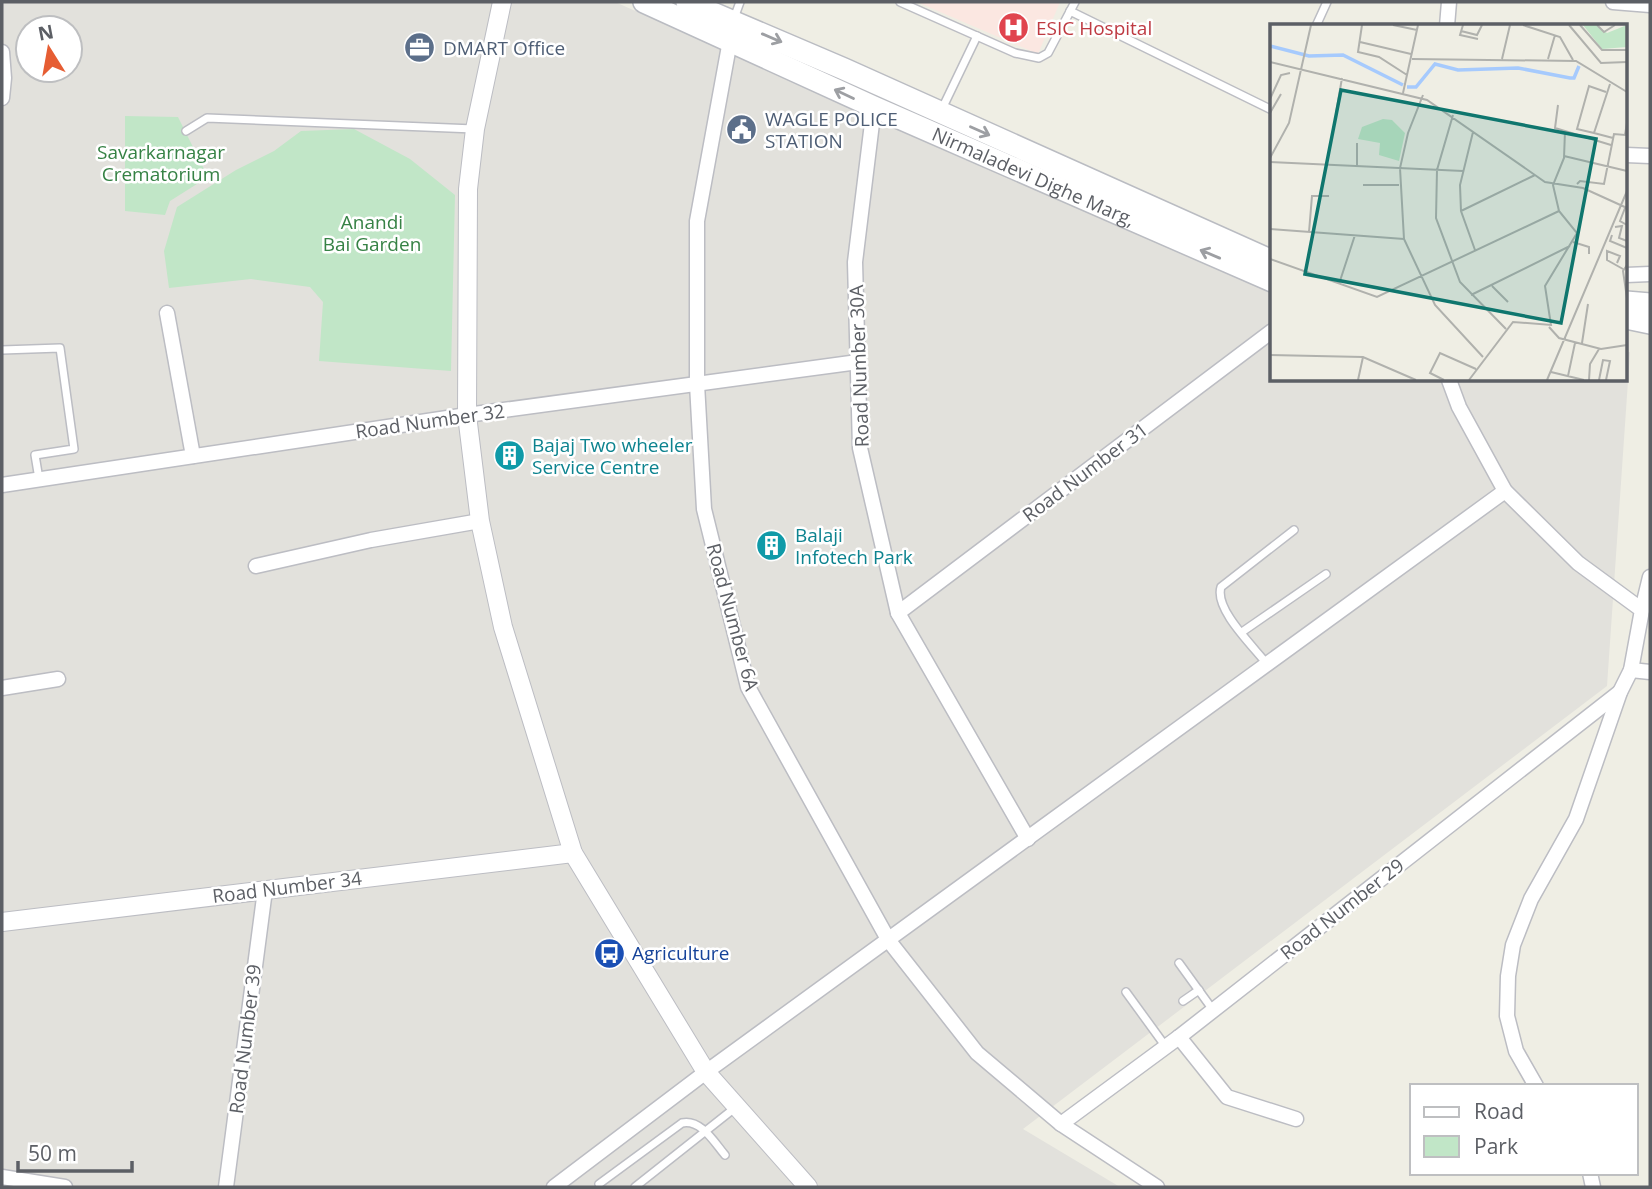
<svg xmlns="http://www.w3.org/2000/svg" width="1652" height="1189" font-family="'Open Sans',sans-serif">
  <style>
    .industrial { fill: #e2e1dc; fill-rule: evenodd }
    .medical { fill: #fbe7e1 }
    .green { fill: #c1e6c7 }
    .lines { fill: none; stroke-linecap: round; stroke-linejoin: round }
    .service-casing { stroke: #bcbdc3; stroke-width: 10 }
    .minor-casing { stroke: #bcbdc3; stroke-width: 17 }
    .tertiary-casing { stroke: #bcbdc3; stroke-width: 20 }
    .secondary-casing { stroke: #babcc2; stroke-width: 24 }
    .service { stroke: #fff; stroke-width: 7 }
    .minor { stroke: #fff; stroke-width: 14 }
    .tertiary { stroke: #fff; stroke-width: 18 }
    .secondary { stroke: #fff; stroke-width: 21 }
    .oneway { stroke: #9d9fa3 }
    .labels { text-anchor: middle; dominant-baseline: central; stroke-width: 5; stroke-linejoin: round; paint-order: stroke }
    .health-label { font-size: 19px; fill: #be3a42; stroke: #fff; text-anchor: start }
    .service-label { font-size: 19px; fill: #4e5e75; stroke: #fff; text-anchor: start }
    .park-label { font-size: 19px; fill: #368245; stroke: #fff }
    .street-label { font-size: 19px; fill: #5c5f65; stroke: #fff }
    .culture-label { font-size: 19px; fill: #0d838f; stroke: #fff; text-anchor: start }
    .transit-label { font-size: 19px; fill: #164399; stroke: #fff; text-anchor: start }
    .inset-river { fill: none; stroke: #a6cafd; stroke-width: 3.5 }
    .inset-road { fill: none; stroke: #b0b1ad; stroke-width: 2 }
    .view { fill: #0f766e; fill-opacity: 0.15; stroke: #0f766e; stroke-width: 3.5 }
    .inset-edge { fill: none; stroke: #5c5f65; stroke-width: 3.5 }
  </style>
  <rect width="100%" height="100%" fill="#efeee4"/>
  <!-- industrial -->
  <path class="industrial" d="M 2,2 L 615,2 L 1272,291 L 1272,380 L 1626,380 L 1626,353 L 1630,352 L 1607,686 L 1023,1129 L 1120,1187 L 2,1187 ZM 28,28 L 70,28 L 70,70 L 28,70 Z"/>
  <!-- medical -->
  <path class="medical" d="M 917,2 L 1060,2 L 1038,54 Z"/>
  <!-- green -->
  <g class="green">
    <path d="M 125,116 L 178,117 L 208,177 L 170,201 L 165,215 L 125,211 Z"/>
    <path d="M 354,129 L 410,159 L 455,195 L 451,371 L 319,361 L 323,302 L 310,287 L 251,279 L 169,288 L 164,251 L 177,207 L 236,170 L 274,151 L 301,131 Z"/>
  </g>
  <g class="lines">
    <defs>
      <g id="service">
        <path d="M 900,2 L 1015,53 L 1039,58 L 1048,53 L 1075,2"/>
        <path d="M 1070,11 L 1272,110"/>
        <path d="M 733,21 L 740,2"/>
        <path d="M 1316,26 L 1327,2"/>
        <path d="M 941,111 L 977,36"/>
        <path d="M 186,131 L 207,118 L 474,129"/>
        <path d="M 2,350 L 60,348 L 74,449 L 35,455 L 39,479"/>
        <path d="M 1242,632 L 1326,574"/>
        <path d="M 1267,664 C 1253,646 1214,609 1221,587 L 1294,530"/>
        <path d="M 1179,963 L 1213,1010"/>
        <path d="M 1126,992 L 1166,1047"/>
        <path d="M 1183,1001 L 1199,990"/>
        <path d="M 599,1184 L 682,1123 C 701,1119 714,1142 725,1155"/>
        <path d="M 635,1187 L 736,1107"/>
      </g>
      <g id="minor">
        <path d="M 1613,2 L 1650,5"/>
        <path d="M 1447,26 L 1449,2"/>
        <path d="M 731,35 L 697,221 L 697,384 L 704,509 L 748,687 L 889,941 L 977,1053 L 1061,1124 L 1157,1187"/>
        <path d="M 2,52 L 4,78 L 2,98"/>
        <path d="M 874,107 L 855,262 L 860,448 L 898,613 L 1028,839"/>
        <path d="M 1626,155 L 1650,156"/>
        <path d="M 1626,275 L 1650,274"/>
        <path d="M 167,313 L 193,456"/>
        <path d="M 1449,380 L 1459,407 L 1505,491 L 1578,563 L 1642,610 L 1631,670 L 1620,692 L 1576,819 L 1531,899 L 1513,945 L 1508,976 L 1507,1016 L 1516,1051 L 1536,1086"/>
        <path d="M 2,485 L 467,415 L 858,362"/>
        <path d="M 256,566 L 371,540 L 480,521"/>
        <path d="M 1642,610 L 1650,577"/>
        <path d="M 898,613 L 1272,331"/>
        <path d="M 1631,670 L 1650,672"/>
        <path d="M 2,688 L 58,679"/>
        <path d="M 1179,1037 L 1227,1097 L 1296,1119"/>
        <path d="M 1061,1124 L 1179,1037 L 1620,692"/>
        <path d="M 1590,1173 L 1593,1187"/>
        <path d="M 2,1177 L 65,1187"/>
        <path d="M 226,1187 L 265,890"/>
        <path d="M 554,1187 L 706,1072 L 1505,491"/>
      </g>
      <g id="tertiary">
        <path d="M 502,2 L 475,129 L 468,189 L 467,415 L 480,521 L 503,627 L 573,853 L 706,1072 L 808,1187"/>
        <path d="M 2,922 L 573,853"/>
      </g>
      <g id="secondary">
        <path id="s1" d="M 644,2 L 874,107 L 1272,281"/>
        <path d="M 687,2 L 844,69 L 1272,261"/>
        <path d="M 1626,302 L 1650,304"/>
        <path d="M 1626,318 L 1650,323"/>
      </g>
    </defs>
    <!-- service casing -->
    <use href="#service" class="service-casing"/>
    <!-- minor casing -->
    <use href="#minor" class="minor-casing"/>
    <!-- tertiary casing -->
    <use href="#tertiary" class="tertiary-casing"/>
    <!-- secondary casing -->
    <use href="#secondary" class="secondary-casing"/>
    <!-- service -->
    <use href="#service" class="service"/>
    <!-- minor -->
    <use href="#minor" class="minor"/>
    <!-- tertiary -->
    <use href="#tertiary" class="tertiary"/>
    <!-- secondary -->
    <use href="#secondary" class="secondary"/>
  </g>
  <!-- one-way arrows -->
  <defs><path id="oneway-shaft" d="M-6 0H5M1.5-3L5.5 0L1.5 3" fill="none" stroke-width="1.6" stroke-linecap="round" stroke-linejoin="round" transform="scale(1.75)"/></defs>
  <g class="oneway">
    <use href="#oneway-shaft" transform="translate(772 38) rotate(23)"/>
    <use href="#oneway-shaft" transform="translate(844 94) rotate(-155)"/>
    <use href="#oneway-shaft" transform="translate(980 131) rotate(24)"/>
    <use href="#oneway-shaft" transform="translate(1210 254) rotate(-157)"/>
  </g>
  <!-- icons -->
  <defs>
    <symbol id="hospital-disc" viewBox="-11 -11 22 22"><circle r="9.5" fill="#e0444e" stroke="#fff"/><path d="M-5-5h3v3.5h4V-5h3V5h-3V1.5h-4V5h-3Z" fill="#fff"/></symbol>
    <symbol id="office-disc" viewBox="-11 -11 22 22"><circle r="9.5" fill="#5c6f8a" stroke="#fff"/><path d="M-6-3h4V-5.5h4V-3h4V5H-6ZM-1-4.5V-3h2v-1.5ZM-6 0V1H6V0Z" fill="#fff"/></symbol>
    <symbol id="civic-disc" viewBox="-11 -11 22 22"><circle r="9.5" fill="#5c6f8a" stroke="#fff"/><path d="M-.6-6.5H3V-4.5H.6V-3L4-1V1h2V6H-6V1h2V-1L-.6-3ZM-1.2 2.5V6h2.4V2.5Z" fill="#fff"/></symbol>
    <symbol id="building-disc" viewBox="-11 -11 22 22"><circle r="9.5" fill="#0f9aa8" stroke="#fff"/><path d="M-4-6H4V6H1V3H-1V6H-4ZM-2.5-4.3h1.7v1.8h-1.7ZM.8-4.3h1.7v1.8H.8ZM-2.5-1h1.7V.8h-1.7ZM.8-1h1.7V.8H.8Z" fill="#fff"/></symbol>
    <symbol id="bus-disc" viewBox="-11 -11 22 22"><circle r="9.5" fill="#1a4fb4" stroke="#fff"/><path d="M-5-6H5V4H4V6H2V4H-2V6H-4V4H-5ZM-3.5-4V0h7V-4ZM-3.5 1.2v1.5H-2V1.2ZM2 1.2v1.5H3.5V1.2Z" fill="#fff"/></symbol>
  </defs>
  <g fill-rule="evenodd">
    <use href="#hospital-disc" x="996" y="10" width="35" height="35"/>
    <use href="#office-disc" x="402" y="30" width="35" height="35"/>
    <use href="#civic-disc" x="724" y="112" width="35" height="35"/>
    <use href="#building-disc" x="492" y="438" width="35" height="35"/>
    <use href="#building-disc" x="754" y="528" width="35" height="35"/>
    <use href="#bus-disc" x="592" y="936" width="35" height="35"/>
  </g>
  <g class="labels">
    <!-- health labels -->
    <g class="health-label">
      <text x="1036" y="28">ESIC Hospital</text>
    </g>
    <!-- service labels -->
    <g class="service-label">
      <text x="443" y="48">DMART Office</text>
      <text x="765" y="119">WAGLE POLICE<tspan x="765" dy="22">STATION</tspan></text>
    </g>
    <!-- park labels -->
    <g class="park-label">
      <text x="161" y="152">Savarkarnagar<tspan x="161" dy="22">Crematorium</tspan></text>
      <text x="372" y="222">Anandi<tspan x="372" dy="22">Bai Garden</tspan></text>
    </g>
    <!-- street labels -->
    <g class="street-label">
      <text stroke="none"><textPath href="#s1" startOffset="427">Nirmaladevi Dighe Marg,</textPath></text>
      <text transform="translate(859 366) rotate(-92)">Road Number 30A</text>
      <text transform="translate(430 421) rotate(-8)">Road Number 32</text>
      <text transform="translate(1085 472) rotate(-37)">Road Number 31</text>
      <text transform="translate(733 617) rotate(75)">Road Number 6A</text>
      <text transform="translate(287 887) rotate(-7)">Road Number 34</text>
      <text transform="translate(1342 909) rotate(-38)">Road Number 29</text>
      <text transform="translate(245 1039) rotate(-83)">Road Number 39</text>
    </g>
    <!-- culture labels -->
    <g class="culture-label">
      <text x="532" y="445">Bajaj Two wheeler<tspan x="532" dy="22">Service Centre</tspan></text>
      <text x="795" y="535">Balaji<tspan x="795" dy="22">Infotech Park</tspan></text>
    </g>
    <!-- transit labels -->
    <g class="transit-label">
      <text x="632" y="953">Agriculture</text>
    </g>
  </g>
  <!-- overview -->
  <g transform="translate(1270 24)">
    <rect width="357" height="357" fill="#efeee4"/>
    <path d="M 313,1 L 326,1 L 337,9 L 357,1 L 357,23 L 332,25 ZM 113,95 L 122,96 L 135,109 L 129,137 L 109,131 L 110,119 L 88,115 L 92,103 Z" fill="#c1e6c7"/>
    <path class="inset-river" d="M 0,22 L 39,32 L 73,31 L 133,61M 137,63 L 146,63 L 165,40 L 188,46 L 248,44 L 300,54 L 304,54 L 309,42"/>
    <path class="inset-road" d="M 92,1 L 88,28 L 109,33 L 137,51M 123,1 L 147,6M 193,1 L 190,11 L 208,15M 253,1 L 290,13 L 303,36M 299,1 L 331,39 L 357,38M 310,1 L 332,26 L 357,26M 327,1 L 334,8 L 345,1M 191,7 L 207,11 L 212,1M 90,18 L 141,30M 142,35 L 306,37 L 357,68M 232,35 L 240,1M 278,35 L 285,11M 0,38 L 157,76 L 275,158 L 313,164 L 357,184M 340,60 L 324,109 L 343,114M 133,69 L 148,1M 153,71 L 138,109 L 130,144 L 134,215 L 165,281 L 213,333M 0,75 L 11,51 L 20,49M 288,81 L 285,104 L 341,121M 0,89 L 11,70M 66,89 L 72,54M 183,91 L 167,146 L 166,194 L 190,258 L 236,305M 203,108 L 190,161 L 191,187 L 205,226M 324,109 L 307,105 L 319,62 L 336,68M 294,132 L 357,147M 0,134 L 19,99 L 41,1M 0,138 L 193,147M 87,142 L 87,119M 307,160 L 310,157 L 334,160 L 344,110 L 355,111 L 357,99M 93,161 L 129,161M 355,184 L 350,197 L 357,201M 191,187 L 265,151M 345,203 L 352,202 L 349,214 L 357,217M 0,205 L 134,215M 39,208 L 42,172 L 59,172M 342,211 L 340,217 L 357,224M 303,218 L 319,223 L 319,230M 0,235 L 107,273 L 289,187M 347,239 L 350,232 L 337,227 L 337,236 L 353,245M 357,241 L 353,247 L 357,274M 69,260 L 85,211M 222,262 L 238,278M 201,271 L 300,222M 279,303 L 289,314 L 331,325 L 357,321M 312,319 L 318,280M 0,331 L 93,333 L 146,356M 281,348 L 314,356M 298,352 L 305,319M 88,356 L 93,333M 174,356 L 160,349 L 170,329 L 206,345M 199,356 L 243,298 L 281,301 L 275,262 L 307,209 L 289,187 L 283,161 L 294,134 L 295,107M 277,356 L 357,167M 319,356 L 320,340 L 329,325M 329,356 L 333,336 L 340,337 L 336,356"/>
    <path class="view" d="M 71,66 L 326,115 L 291,299 L 35,250 Z"/>
    <rect width="357" height="357" class="inset-edge"/>
  </g>
  <!-- border -->
  <rect width="1652" height="1189" fill="none" stroke="#5c5f65" stroke-width="7"/>
  <!-- legend -->
  <rect x="1410" y="1084" width="228" height="91" fill="#ffffff" stroke="#bebfc1" stroke-width="2"/>
  <rect x="1424" y="1107" width="35" height="10" fill="#ffffff" stroke="#bebfc1" stroke-width="2"/>
  <text x="1474" y="1119" font-size="21" fill="#5c5f65">Road</text>
  <rect x="1424" y="1136" width="35" height="21" fill="#c1e6c7" stroke="#bebfc1" stroke-width="2"/>
  <text x="1474" y="1154" font-size="21" fill="#5c5f65">Park</text>
  <!-- north arrow -->
  <g transform="translate(49 49) rotate(349)"><circle r="33" fill="#ffffff" stroke="#bebfc1" stroke-width="2"/>
  <path d="M0-5L12 26L0 18L-12 26Z" fill="#e65d33"/>
  <text y="-10" font-size="19" font-weight="bold" text-anchor="middle" fill="#5c5f65">N</text>
  </g>
  <!-- scale -->
  <path d="M18 1161v10h114v-10" fill="none" stroke="#5c5f65" stroke-width="3.5"/>
  <text x="28" y="1161" font-size="21" fill="#5c5f65" stroke="#ffffff" stroke-width="5" paint-order="stroke">50 m</text>
</svg>
